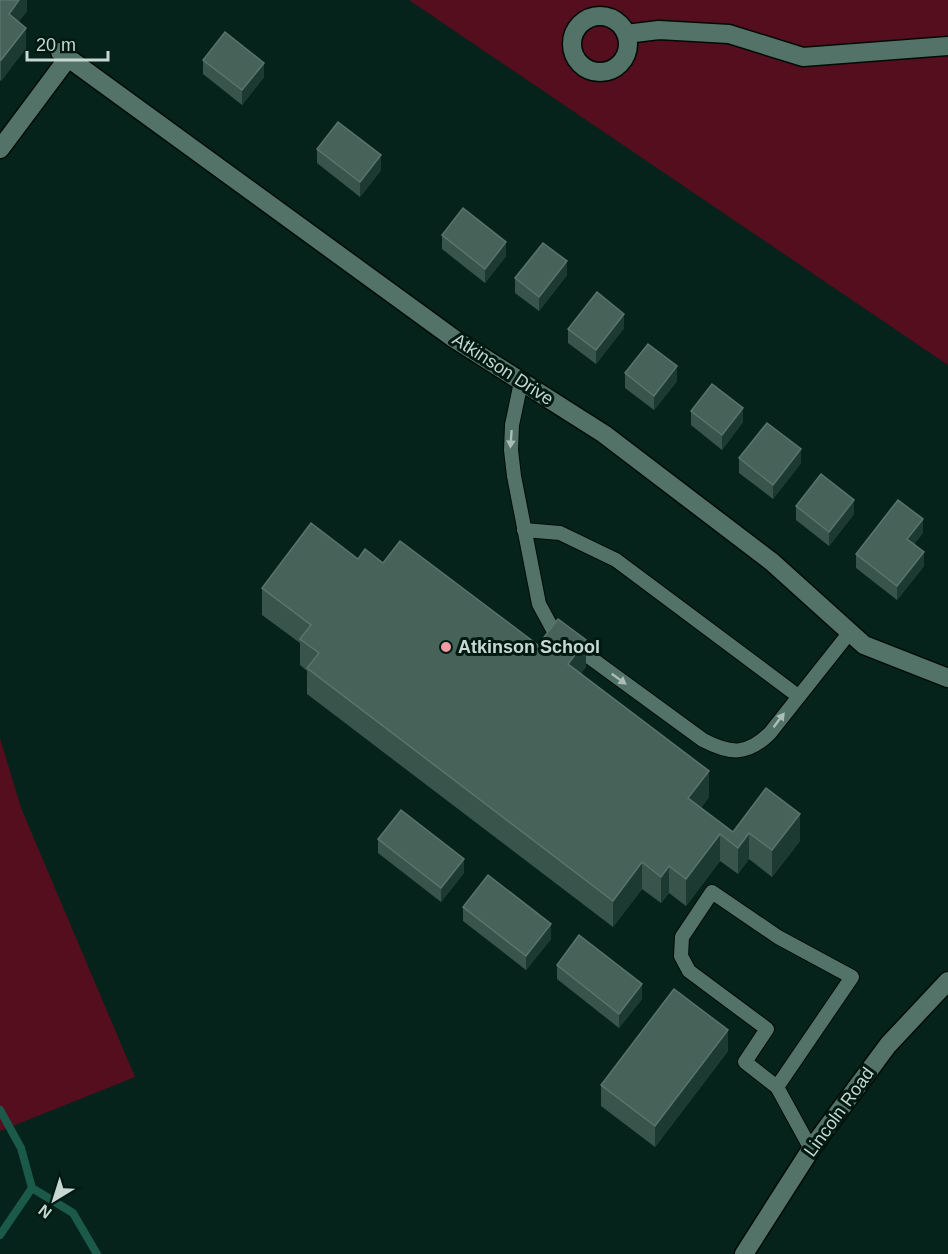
<svg xmlns="http://www.w3.org/2000/svg" width="948" height="1254" font-family="Arial,sans-serif">
  <style>
    .green { fill: #550e1e }
    .lines { fill: none; stroke-linecap: round; stroke-linejoin: round }
    .stream { stroke: #1b5a49; stroke-width: 8 }
    .lane-casing { stroke: #000b06; stroke-width: 16 }
    .street-casing { stroke: #000b06; stroke-width: 21 }
    .lane { stroke: #547368; stroke-width: 14 }
    .street { stroke: #547368; stroke-width: 18 }
    .wall { fill: #38544b }
    .shaded-wall { fill: #1d3a32 }
    .building { fill: #476259; stroke: #5b746c; stroke-width: 1.5 }
    .oneway { fill: #aabeb7 }
    .poi-dot { fill: #f49aa3; stroke: #001a12; stroke-width: 2 }
    .labels { text-anchor: middle; dominant-baseline: central; stroke-width: 6; stroke-linejoin: round; paint-order: stroke }
    .street-label { font-size: 18px; fill: #c7d7d1; stroke: #001a12 }
    .poi-label { font-size: 18px; font-weight: bold; fill: #c7d7d1; stroke: #001a12; text-anchor: start }
  </style>
  <rect width="100%" height="100%" fill="#05231b"/>
  <!-- green -->
  <g class="green">
    <path d="M 409,0 L 948,0 L 948,365 Z"/>
    <path d="M 0,738 L 21,808 L 135,1077 L 0,1131 Z"/>
  </g>
  <g class="lines">
    <!-- stream -->
    <g class="stream">
      <path d="M 0,1110 L 21,1148 L 32,1188 L 73,1213 L 97,1254"/>
      <path d="M 0,1235 L 32,1188"/>
    </g>
    <defs>
      <g id="lane">
        <path d="M 521,382 L 512,425 L 511,450 L 514,476 L 539,604 L 552,628 L 562,637 L 703,740 C 730,754 747,756 770,733 L 850,632"/>
        <path d="M 524,530 L 560,533 L 616,560 L 798,696"/>
        <path d="M 777,1087 L 852,977 L 778,937 L 712,892 L 682,937 L 681,956 L 689,971 L 767,1029 L 745,1062 L 777,1087 L 811,1149"/>
      </g>
      <g id="street">
        <circle cx="600" cy="44" r="28"/>
        <path d="M 626,34 L 659,30 L 729,34 L 803,57 L 948,46"/>
        <path d="M 60,52 L 453,338 L 604,434 L 772,562 L 864,645 L 948,678"/>
        <path d="M 0,149 L 68,58"/>
        <path d="M 744,1254 L 811,1149 L 888,1045 L 948,981"/>
      </g>
    </defs>
    <!-- lane casing -->
    <use href="#lane" class="lane-casing"/>
    <!-- street casing -->
    <use href="#street" class="street-casing"/>
    <!-- lane -->
    <use href="#lane" class="lane"/>
    <!-- street -->
    <use href="#street" class="street"/>
  </g>
  <!-- wall -->
  <g class="wall">
    <path d="M 0,0 L 27,0 L 27,11 L 18,22 L 26,48 L 1,81 L 0,80 Z"/>
    <path d="M 203,60 L 264,77 L 242,105 L 203,74 Z"/>
    <path d="M 317,149 L 381,170 L 360,197 L 317,163 Z"/>
    <path d="M 442,235 L 506,256 L 485,283 L 442,249 Z"/>
    <path d="M 567,275 L 539,311 L 515,293 L 515,278 Z"/>
    <path d="M 624,328 L 596,364 L 568,343 L 568,329 Z"/>
    <path d="M 625,373 L 677,381 L 654,410 L 625,388 Z"/>
    <path d="M 691,411 L 743,422 L 722,450 L 691,425 Z"/>
    <path d="M 739,458 L 801,463 L 773,499 L 739,473 Z"/>
    <path d="M 796,506 L 854,514 L 829,546 L 796,520 Z"/>
    <path d="M 923,533 L 914,544 L 924,566 L 897,600 L 856,568 L 856,554 Z"/>
    <path d="M 358,559 L 383,563 L 538,645 L 586,667 L 581,673 L 709,797 L 701,808 L 733,832 L 766,788 L 800,841 L 772,877 L 749,859 L 738,874 L 720,861 L 686,906 L 669,893 L 661,903 L 642,889 L 613,927 L 307,694 L 307,671 L 300,665 L 300,643 L 262,615 L 262,588 Z"/>
    <path d="M 378,839 L 464,873 L 441,902 L 378,853 Z"/>
    <path d="M 463,907 L 551,939 L 526,970 L 463,921 Z"/>
    <path d="M 557,965 L 642,999 L 619,1028 L 557,979 Z"/>
    <path d="M 728,1051 L 655,1147 L 601,1106 L 601,1085 Z"/>
  </g>
  <!-- shaded-wall -->
  <g class="shaded-wall">
    <path d="M 19,0 L 27,0 L 27,11 L 9,35 L 9,14 Z"/>
    <path d="M 26,28 L 26,48 L 1,81 L 1,60 Z"/>
    <path d="M 264,63 L 264,77 L 242,105 L 242,90 Z"/>
    <path d="M 381,155 L 381,170 L 360,197 L 360,182 Z"/>
    <path d="M 506,242 L 506,256 L 485,283 L 485,269 Z"/>
    <path d="M 567,261 L 567,275 L 539,311 L 539,297 Z"/>
    <path d="M 624,314 L 624,328 L 596,364 L 596,350 Z"/>
    <path d="M 677,366 L 677,381 L 654,410 L 654,396 Z"/>
    <path d="M 743,408 L 743,422 L 722,450 L 722,435 Z"/>
    <path d="M 801,449 L 801,463 L 773,499 L 773,485 Z"/>
    <path d="M 854,500 L 854,514 L 829,546 L 829,532 Z"/>
    <path d="M 923,519 L 923,533 L 907,553 L 907,539 Z"/>
    <path d="M 924,552 L 924,566 L 897,600 L 897,586 Z"/>
    <path d="M 586,640 L 586,667 L 568,690 L 568,664 Z"/>
    <path d="M 709,771 L 709,797 L 688,825 L 688,798 Z"/>
    <path d="M 800,814 L 800,841 L 772,877 L 772,850 Z"/>
    <path d="M 749,833 L 749,859 L 738,874 L 738,848 Z"/>
    <path d="M 720,834 L 720,861 L 686,906 L 686,879 Z"/>
    <path d="M 464,859 L 464,873 L 441,902 L 441,888 Z"/>
    <path d="M 642,862 L 642,889 L 613,927 L 613,901 Z"/>
    <path d="M 669,866 L 669,893 L 661,903 L 661,877 Z"/>
    <path d="M 551,924 L 551,939 L 526,970 L 526,956 Z"/>
    <path d="M 642,984 L 642,999 L 619,1028 L 619,1014 Z"/>
    <path d="M 728,1030 L 728,1051 L 655,1147 L 655,1126 Z"/>
  </g>
  <!-- building -->
  <g class="building">
    <path d="M 0,0 L 19,0 L 9,14 L 26,28 L 1,60 L 0,59 Z"/>
    <path d="M 225,32 L 264,63 L 242,90 L 203,60 Z"/>
    <path d="M 338,122 L 381,155 L 360,182 L 317,149 Z"/>
    <path d="M 463,208 L 506,242 L 485,269 L 442,235 Z"/>
    <path d="M 543,243 L 567,261 L 539,297 L 515,278 Z"/>
    <path d="M 597,292 L 624,314 L 596,350 L 568,329 Z"/>
    <path d="M 648,344 L 677,366 L 654,396 L 625,373 Z"/>
    <path d="M 712,384 L 743,408 L 722,435 L 691,411 Z"/>
    <path d="M 767,423 L 801,449 L 773,485 L 739,458 Z"/>
    <path d="M 821,474 L 854,500 L 829,532 L 796,506 Z"/>
    <path d="M 898,500 L 923,519 L 907,539 L 924,552 L 897,586 L 856,554 Z"/>
    <path d="M 311,523 L 358,559 L 365,549 L 383,563 L 400,541 L 538,645 L 558,619 L 586,640 L 568,664 L 709,771 L 688,798 L 733,832 L 766,788 L 800,814 L 772,850 L 749,833 L 738,848 L 720,834 L 686,879 L 669,866 L 661,877 L 642,862 L 613,901 L 307,668 L 319,653 L 300,639 L 311,625 L 262,588 Z"/>
    <path d="M 401,810 L 464,859 L 441,888 L 378,839 Z"/>
    <path d="M 488,875 L 551,924 L 526,956 L 463,907 Z"/>
    <path d="M 579,935 L 642,984 L 619,1014 L 557,965 Z"/>
    <path d="M 674,989 L 728,1030 L 655,1126 L 601,1085 Z"/>
  </g>
  <!-- one-way arrows -->
  <defs><path id="oneway-solid" d="M-6-.8H1V-3.2L6.5 0L1 3.2V.8H-6Z" transform="scale(1.5)"/></defs>
  <g class="oneway">
    <use href="#oneway-solid" transform="translate(511 439) rotate(94)"/>
    <use href="#oneway-solid" transform="translate(619 679) rotate(36)"/>
    <use href="#oneway-solid" transform="translate(779 720) rotate(-53)"/>
  </g>
  <!-- markers -->
  <circle class="poi-dot" cx="446" cy="647" r="6"/>
  <g class="labels">
    <!-- street labels -->
    <g class="street-label">
      <text transform="translate(503 369) rotate(33)">Atkinson Drive</text>
      <text transform="translate(839 1112) rotate(-54)">Lincoln Road</text>
    </g>
    <!-- poi labels -->
    <g class="poi-label">
      <text x="458" y="647">Atkinson School</text>
    </g>
  </g>
  <!-- north arrow -->
  <g transform="translate(54 1200) rotate(218)" stroke="#001a12" stroke-width="4.5" paint-order="stroke">
  <path d="M0-4.5L10 22L0 15L-10 22Z" fill="#c7d7d1"/>
  <text y="-9" font-size="16" font-weight="bold" text-anchor="middle" fill="#c7d7d1">N</text>
  </g>
  <!-- scale -->
  <path d="M27 51v9h81v-9" fill="none" stroke="#c7d7d1" stroke-width="3"/>
  <text x="36" y="51" font-size="18" fill="#c7d7d1" stroke="#001a12" stroke-width="4.5" paint-order="stroke">20 m</text>
</svg>
